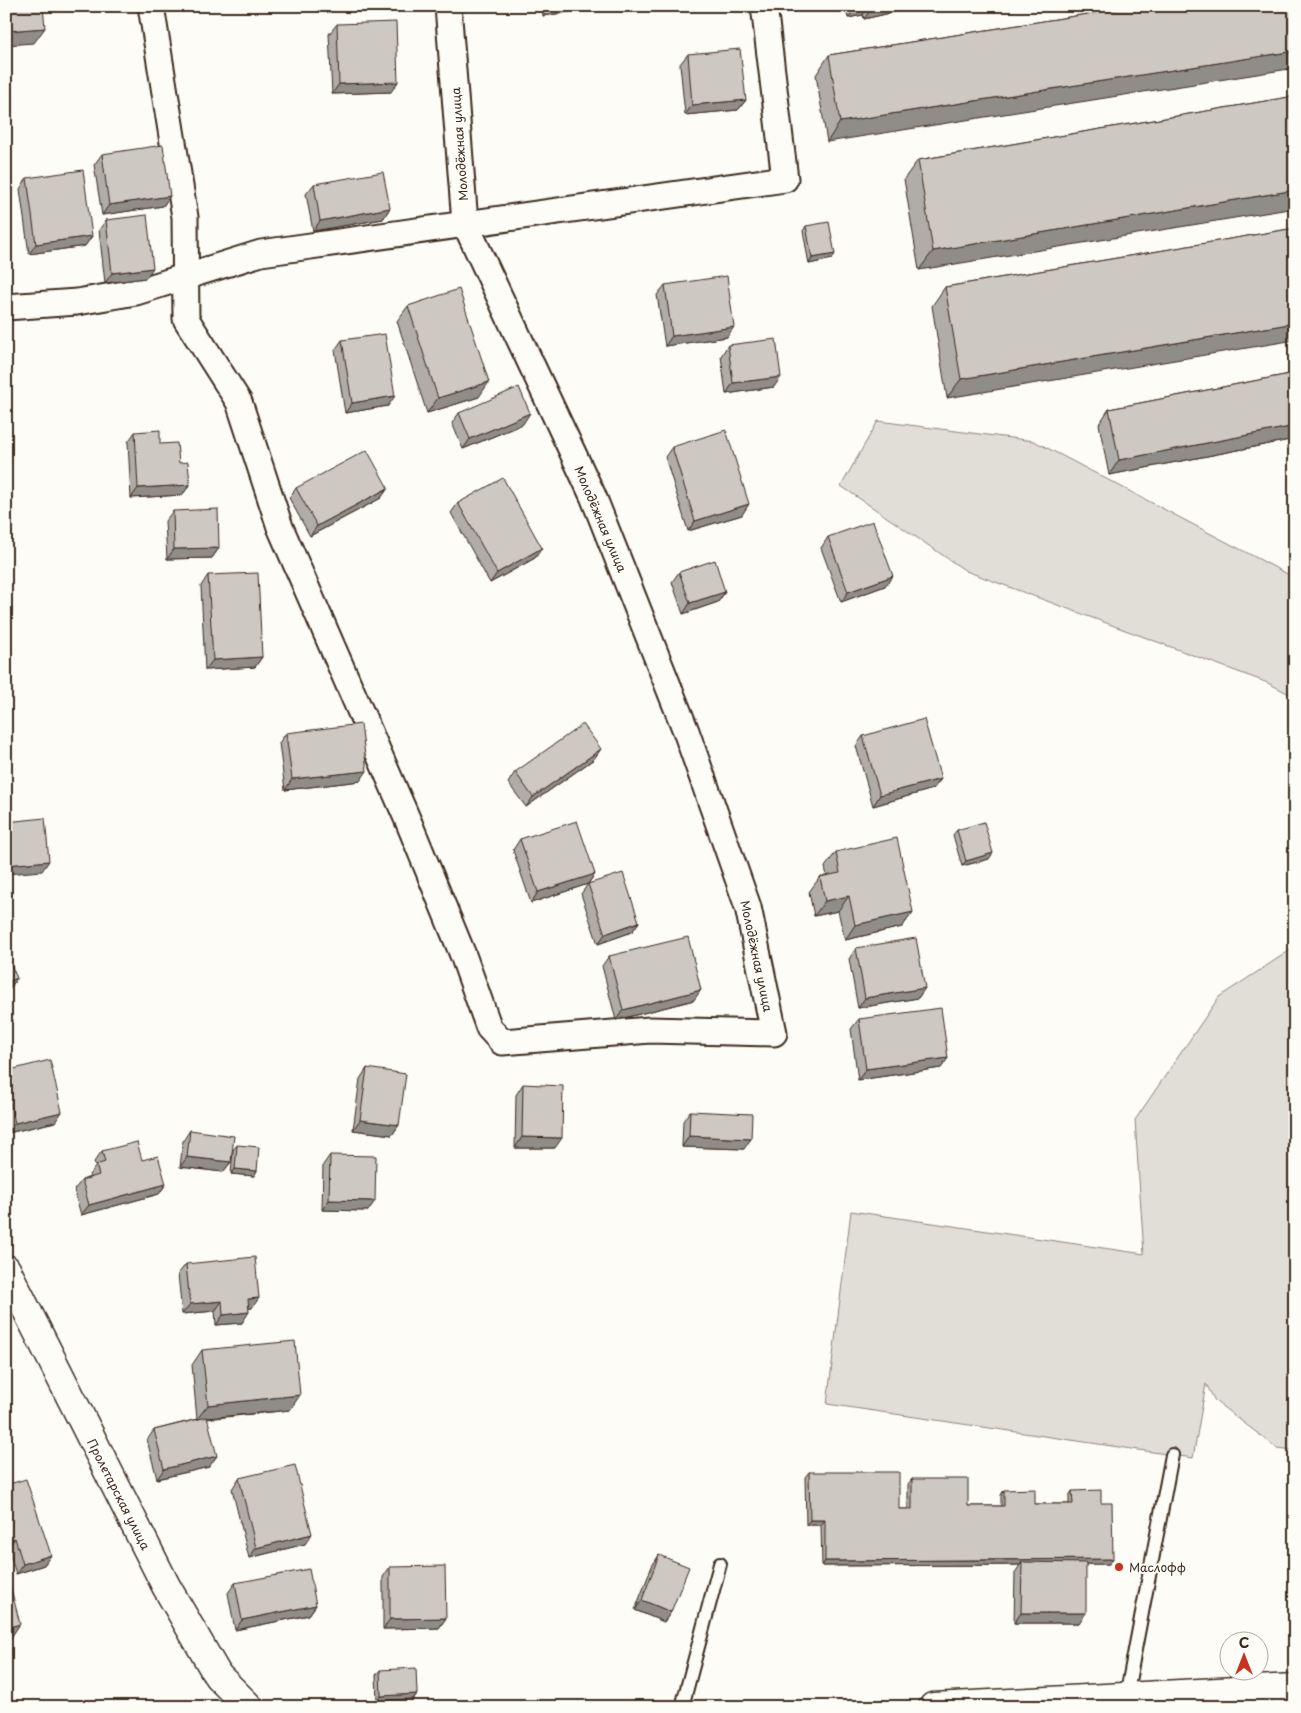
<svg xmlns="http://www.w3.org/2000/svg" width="1301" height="1713" font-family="'Playpen Sans',sans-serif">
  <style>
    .green { fill: #e1ded7; stroke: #8e847a }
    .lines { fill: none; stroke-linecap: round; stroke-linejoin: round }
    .service-casing { stroke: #3b2a1e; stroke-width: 16 }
    .minor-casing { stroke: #3b2a1e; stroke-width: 29 }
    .secondary-casing { stroke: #3b2a1e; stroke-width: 31 }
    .service { stroke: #fdfcf7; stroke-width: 12 }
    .minor { stroke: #fdfcf7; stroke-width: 25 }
    .secondary { stroke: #fdfcf7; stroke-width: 28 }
    .wall { fill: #b0aca7; stroke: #3b2a1e }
    .shaded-wall { fill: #908c88; stroke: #3b2a1e }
    .building { fill: #cdc8c2; stroke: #3b2a1e }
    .poi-dot { fill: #c8321e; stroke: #fdfcf7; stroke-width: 2 }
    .labels { text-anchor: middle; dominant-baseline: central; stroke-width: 4; stroke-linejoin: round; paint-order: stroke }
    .street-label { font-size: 12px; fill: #3b2a1e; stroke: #fdfcf7 }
    .poi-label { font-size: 12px; fill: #3b2a1e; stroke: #fdfcf7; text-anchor: start }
  </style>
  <rect width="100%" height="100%" fill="#fdfcf7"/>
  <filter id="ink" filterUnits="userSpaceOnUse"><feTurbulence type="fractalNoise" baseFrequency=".02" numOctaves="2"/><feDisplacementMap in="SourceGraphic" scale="10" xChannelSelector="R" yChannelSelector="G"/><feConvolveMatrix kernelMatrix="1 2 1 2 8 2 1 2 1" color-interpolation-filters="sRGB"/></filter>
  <g filter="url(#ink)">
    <!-- green -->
    <g class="green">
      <path d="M 878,421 L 1034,441 L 1295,578 L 1295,697 L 1268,683 L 966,571 L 841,486 Z"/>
      <path d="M 1295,947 L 1295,1450 L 1277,1448 L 1215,1401 L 1206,1384 L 1193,1458 L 827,1404 L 851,1211 L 1144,1254 L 1135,1120 L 1219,997 Z"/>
    </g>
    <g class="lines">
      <defs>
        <g id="service">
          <path d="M 1126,1697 L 1172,1455"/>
          <path d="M 682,1707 L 720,1564"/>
        </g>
        <g id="minor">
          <path d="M 151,6 L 185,217 L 186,319 L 239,402 L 280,527 L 409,823 L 463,955 L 489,1028 L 502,1042 L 650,1030 L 774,1033 L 748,907 L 686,731 L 593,496 L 465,223 L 448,6"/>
          <path d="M 6,307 L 77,302 L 136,292 L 261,253 L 785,179 L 764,6"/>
        </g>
        <g id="secondary">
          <path d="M 6,1269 L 166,1586 L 218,1676 L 249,1707"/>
          <path d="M 933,1707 L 1295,1688"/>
        </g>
      </defs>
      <!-- service casing -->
      <use href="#service" class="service-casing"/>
      <!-- minor casing -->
      <use href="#minor" class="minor-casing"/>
      <!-- secondary casing -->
      <use href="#secondary" class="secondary-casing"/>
      <!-- service -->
      <use href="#service" class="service"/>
      <!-- minor -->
      <use href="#minor" class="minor"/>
      <!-- secondary -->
      <use href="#secondary" class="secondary"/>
    </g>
    <!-- wall -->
    <g class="wall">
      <path d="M 542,6 L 579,6 L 575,11 L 543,16 Z"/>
      <path d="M 845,6 L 902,6 L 899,11 L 864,19 L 863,15 L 848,18 Z"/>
      <path d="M 1138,6 L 827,142 L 816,75 L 829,55 Z"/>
      <path d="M 337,24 L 391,92 L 332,94 L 329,34 Z"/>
      <path d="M 688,54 L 746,100 L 738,110 L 685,115 L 680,64 Z"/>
      <path d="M 1295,96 L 919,270 L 904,179 L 918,160 Z"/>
      <path d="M 102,154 L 170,196 L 163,206 L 102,215 L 94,165 Z"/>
      <path d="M 27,178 L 92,236 L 85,246 L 29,254 L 20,189 Z"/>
      <path d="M 314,184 L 390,208 L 383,219 L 313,231 L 306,194 Z"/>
      <path d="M 106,220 L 146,278 L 105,283 L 99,230 Z"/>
      <path d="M 806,226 L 832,259 L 809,264 L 803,231 Z"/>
      <path d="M 1295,228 L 947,398 L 932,306 L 945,287 Z"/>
      <path d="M 665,285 L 727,337 L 665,346 L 657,295 Z"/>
      <path d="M 408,306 L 479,397 L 427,413 L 397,321 Z"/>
      <path d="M 342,340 L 388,406 L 345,413 L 335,350 Z"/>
      <path d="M 728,345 L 774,387 L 726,394 L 721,356 Z"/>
      <path d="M 1295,373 L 1295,439 L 1109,475 L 1099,424 L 1109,409 Z"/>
      <path d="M 459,413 L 523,424 L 463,449 L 452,423 Z"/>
      <path d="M 135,432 L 160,444 L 190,485 L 182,495 L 131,498 L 128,442 Z"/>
      <path d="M 672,447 L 742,515 L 688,531 L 665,457 Z"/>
      <path d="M 296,488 L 388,488 L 381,498 L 310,536 L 289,498 Z"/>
      <path d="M 458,503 L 542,548 L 535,558 L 490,583 L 451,513 Z"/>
      <path d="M 173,511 L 219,548 L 212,558 L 167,559 L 165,521 Z"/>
      <path d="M 828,537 L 885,586 L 841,602 L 821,548 Z"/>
      <path d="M 679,572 L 725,592 L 718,602 L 683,614 L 672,582 Z"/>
      <path d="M 208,575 L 262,657 L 255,667 L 205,670 L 201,586 Z"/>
      <path d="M 286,733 L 360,781 L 285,790 L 279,743 Z"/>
      <path d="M 863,736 L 941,779 L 933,789 L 873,806 L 856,746 Z"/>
      <path d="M 594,759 L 526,807 L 508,783 L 515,772 Z"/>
      <path d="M 957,830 L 989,859 L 962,866 L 953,835 Z"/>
      <path d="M 520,839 L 595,874 L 588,884 L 531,903 L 513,850 Z"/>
      <path d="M 836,852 L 913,912 L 902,927 L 845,940 L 838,911 L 814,916 L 809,892 L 820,877 L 827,876 L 825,867 Z"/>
      <path d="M 588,884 L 639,922 L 632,932 L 598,944 L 581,894 Z"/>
      <path d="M 856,948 L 925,988 L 918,998 L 858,1008 L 849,959 Z"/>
      <path d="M 609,956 L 694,1000 L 616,1020 L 602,966 Z"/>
      <path d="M 859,1019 L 948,1058 L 941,1068 L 858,1080 L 851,1029 Z"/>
      <path d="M 367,1068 L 399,1125 L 392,1135 L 353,1130 L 360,1079 Z"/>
      <path d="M 6,1071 L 55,1122 L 8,1133 L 6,1125 Z"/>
      <path d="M 523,1084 L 555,1148 L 515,1148 L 516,1095 Z"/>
      <path d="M 690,1111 L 744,1149 L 682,1147 L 683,1121 Z"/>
      <path d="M 190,1130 L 231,1162 L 223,1172 L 180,1167 L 183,1141 Z"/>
      <path d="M 237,1145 L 254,1176 L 231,1174 L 233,1150 Z"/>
      <path d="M 102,1151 L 142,1160 L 166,1184 L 159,1194 L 81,1215 L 74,1190 L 82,1180 L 90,1177 L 89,1175 L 96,1166 L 94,1162 Z"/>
      <path d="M 330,1155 L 368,1211 L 322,1210 L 323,1165 Z"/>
      <path d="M 186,1264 L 252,1308 L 249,1308 L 242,1323 L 216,1325 L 215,1311 L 182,1314 L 178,1274 Z"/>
      <path d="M 202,1350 L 290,1410 L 207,1419 L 209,1467 L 157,1479 L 147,1440 L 154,1430 L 197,1419 L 192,1365 Z"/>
      <path d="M 809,1472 L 899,1509 L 908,1509 L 908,1484 L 912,1479 L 968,1506 L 1001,1506 L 1001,1495 L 1004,1490 L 1035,1504 L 1069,1504 L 1069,1496 L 1072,1491 L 1101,1503 L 1109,1564 L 1086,1564 L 1079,1623 L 1014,1623 L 1015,1573 L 1020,1565 L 822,1566 L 821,1525 L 806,1525 L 805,1477 Z"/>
      <path d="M 239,1478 L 305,1544 L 249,1558 L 232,1489 Z"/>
      <path d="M 6,1485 L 51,1555 L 44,1565 L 16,1574 L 8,1548 Z"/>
      <path d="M 659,1555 L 671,1612 L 664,1622 L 635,1610 L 652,1566 Z"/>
      <path d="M 390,1567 L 446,1618 L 439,1628 L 383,1629 L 383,1577 Z"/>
      <path d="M 235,1583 L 316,1605 L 309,1615 L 235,1630 L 228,1593 Z"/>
      <path d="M 380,1670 L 417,1694 L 413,1699 L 377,1701 L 376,1675 Z"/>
    </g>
    <!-- shaded-wall -->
    <g class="shaded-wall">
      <path d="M 549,6 L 579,6 L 575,11 L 543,16 Z"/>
      <path d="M 863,6 L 869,6 L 863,15 L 848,18 L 855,8 Z"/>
      <path d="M 882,6 L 902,6 L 899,11 L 864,19 L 871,9 Z"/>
      <path d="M 45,28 L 34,43 L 6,45 L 6,31 Z"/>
      <path d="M 1295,51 L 1295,68 L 827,142 L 840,122 Z"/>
      <path d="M 398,82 L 391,92 L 332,94 L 339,84 Z"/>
      <path d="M 746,100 L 738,110 L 685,115 L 692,105 Z"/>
      <path d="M 1295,190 L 1295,208 L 919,270 L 933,251 Z"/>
      <path d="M 170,196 L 163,206 L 102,215 L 109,205 Z"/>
      <path d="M 390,208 L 383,219 L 313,231 L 320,221 Z"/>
      <path d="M 92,236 L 85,246 L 29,254 L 36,244 Z"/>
      <path d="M 835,254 L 832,259 L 809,264 L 812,258 Z"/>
      <path d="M 153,268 L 146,278 L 105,283 L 112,273 Z"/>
      <path d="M 1295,323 L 1295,340 L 947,398 L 961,379 Z"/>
      <path d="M 734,327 L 727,337 L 665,346 L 672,336 Z"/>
      <path d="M 781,377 L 774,387 L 726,394 L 733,383 Z"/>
      <path d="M 489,382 L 479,397 L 427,413 L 438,398 Z"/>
      <path d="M 395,396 L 388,406 L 345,413 L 352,403 Z"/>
      <path d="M 530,413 L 523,424 L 463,449 L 470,439 Z"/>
      <path d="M 1295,426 L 1295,439 L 1109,475 L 1119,460 Z"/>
      <path d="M 190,485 L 182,495 L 131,498 L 138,488 Z"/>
      <path d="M 388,488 L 381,498 L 310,536 L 317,526 Z"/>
      <path d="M 749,504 L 742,515 L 688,531 L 695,521 Z"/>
      <path d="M 219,548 L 212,558 L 167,559 L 174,549 Z"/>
      <path d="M 542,548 L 535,558 L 490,583 L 497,573 Z"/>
      <path d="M 893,576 L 885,586 L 841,602 L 848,592 Z"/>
      <path d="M 725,592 L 718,602 L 683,614 L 690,603 Z"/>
      <path d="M 262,657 L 255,667 L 205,670 L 213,660 Z"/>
      <path d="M 601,749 L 594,759 L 526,807 L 533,797 Z"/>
      <path d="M 367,771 L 360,781 L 285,790 L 292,779 Z"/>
      <path d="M 941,779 L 933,789 L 873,806 L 880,795 Z"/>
      <path d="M 993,853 L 989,859 L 962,866 L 966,861 Z"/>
      <path d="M 49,861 L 42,871 L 6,874 L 6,865 Z"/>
      <path d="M 595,874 L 588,884 L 531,903 L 538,892 Z"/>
      <path d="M 849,896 L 838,911 L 814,916 L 825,901 Z"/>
      <path d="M 913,912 L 902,927 L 845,940 L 855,925 Z"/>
      <path d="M 639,922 L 632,932 L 598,944 L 605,934 Z"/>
      <path d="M 17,978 L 10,989 L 6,990 L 6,983 Z"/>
      <path d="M 925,988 L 918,998 L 858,1008 L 865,998 Z"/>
      <path d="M 701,990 L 694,1000 L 616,1020 L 623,1010 Z"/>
      <path d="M 948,1058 L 941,1068 L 858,1080 L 866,1069 Z"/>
      <path d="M 62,1112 L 55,1122 L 8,1133 L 15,1123 Z"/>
      <path d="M 360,1120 L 399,1125 L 392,1135 L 353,1130 Z"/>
      <path d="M 689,1136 L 751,1139 L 744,1149 L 682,1147 Z"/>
      <path d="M 522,1137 L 562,1138 L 555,1148 L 515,1148 Z"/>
      <path d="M 187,1157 L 231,1162 L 223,1172 L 180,1167 Z"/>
      <path d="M 235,1169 L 257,1171 L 254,1176 L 231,1174 Z"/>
      <path d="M 166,1184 L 159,1194 L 81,1215 L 89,1205 Z"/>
      <path d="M 329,1200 L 375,1201 L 368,1211 L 322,1210 Z"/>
      <path d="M 259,1298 L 252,1308 L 241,1309 L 248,1299 Z"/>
      <path d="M 222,1301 L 215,1311 L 182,1314 L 190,1304 Z"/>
      <path d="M 249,1312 L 242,1323 L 216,1325 L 223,1315 Z"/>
      <path d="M 300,1395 L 290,1410 L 197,1419 L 208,1405 Z"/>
      <path d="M 217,1456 L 209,1467 L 157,1479 L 164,1469 Z"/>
      <path d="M 810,1520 L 825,1520 L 821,1525 L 806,1525 Z"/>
      <path d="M 312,1534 L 305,1544 L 249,1558 L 256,1548 Z"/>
      <path d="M 15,1538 L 8,1548 L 6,1548 L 6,1541 Z"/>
      <path d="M 51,1555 L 44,1565 L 16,1574 L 23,1564 Z"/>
      <path d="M 1113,1559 L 1109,1564 L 1022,1565 L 1022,1562 L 1020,1565 L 822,1566 L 825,1561 Z"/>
      <path d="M 642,1600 L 671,1612 L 664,1622 L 635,1610 Z"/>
      <path d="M 316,1605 L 309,1615 L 235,1630 L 242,1620 Z"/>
      <path d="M 1021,1613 L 1086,1613 L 1079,1623 L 1014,1623 Z"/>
      <path d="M 446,1618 L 439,1628 L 383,1629 L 390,1619 Z"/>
      <path d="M 20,1624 L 10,1639 L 6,1640 L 6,1628 Z"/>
      <path d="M 417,1694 L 413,1699 L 377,1701 L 381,1696 Z"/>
    </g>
    <!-- building -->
    <g class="building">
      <path d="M 6,6 L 43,6 L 45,28 L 6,31 Z"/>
      <path d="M 854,6 L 863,6 L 855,8 Z"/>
      <path d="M 870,6 L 882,6 L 871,9 Z"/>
      <path d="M 1138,6 L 1295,6 L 1295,51 L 840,122 L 829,55 Z"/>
      <path d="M 396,22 L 398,82 L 339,84 L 337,24 Z"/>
      <path d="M 740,49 L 746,100 L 692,105 L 688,54 Z"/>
      <path d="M 1295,96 L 1295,190 L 933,251 L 918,160 Z"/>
      <path d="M 163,145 L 170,196 L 109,205 L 102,154 Z"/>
      <path d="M 83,170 L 92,236 L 36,244 L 27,178 Z"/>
      <path d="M 383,172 L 390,208 L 320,221 L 314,184 Z"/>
      <path d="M 147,215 L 153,268 L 112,273 L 106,220 Z"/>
      <path d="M 829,222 L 835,254 L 812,258 L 806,226 Z"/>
      <path d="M 1295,228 L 1295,323 L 961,379 L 945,287 Z"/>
      <path d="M 727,276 L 734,327 L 672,336 L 665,285 Z"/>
      <path d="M 459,289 L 489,382 L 438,398 L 408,306 Z"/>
      <path d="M 385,334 L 395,396 L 352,403 L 342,340 Z"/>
      <path d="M 776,339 L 781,377 L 733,383 L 728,345 Z"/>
      <path d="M 1295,373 L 1295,426 L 1119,460 L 1109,409 Z"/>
      <path d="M 519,387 L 530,413 L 470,439 L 459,413 Z"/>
      <path d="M 160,430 L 160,444 L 177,443 L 179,463 L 188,462 L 190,485 L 138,488 L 135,432 Z"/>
      <path d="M 726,430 L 749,504 L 695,521 L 672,447 Z"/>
      <path d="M 367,450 L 388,488 L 317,526 L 296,488 Z"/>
      <path d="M 503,478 L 542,548 L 497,573 L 458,503 Z"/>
      <path d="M 218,509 L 219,548 L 174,549 L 173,511 Z"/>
      <path d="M 873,521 L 893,576 L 848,592 L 828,537 Z"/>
      <path d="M 715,560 L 725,592 L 690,603 L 679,572 Z"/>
      <path d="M 258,573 L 262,657 L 213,660 L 208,575 Z"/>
      <path d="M 924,719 L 941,779 L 880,795 L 863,736 Z"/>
      <path d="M 361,724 L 367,771 L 292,779 L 286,733 Z"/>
      <path d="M 583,724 L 601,749 L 533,797 L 515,772 Z"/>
      <path d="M 45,818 L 49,861 L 6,865 L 6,822 Z"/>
      <path d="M 577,821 L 595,874 L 538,892 L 520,839 Z"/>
      <path d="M 984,822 L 993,853 L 966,861 L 957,830 Z"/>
      <path d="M 897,838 L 913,912 L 855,925 L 849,896 L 825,901 L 820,877 L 840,873 L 836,852 Z"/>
      <path d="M 623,873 L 639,922 L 605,934 L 588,884 Z"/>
      <path d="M 688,937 L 701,990 L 623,1010 L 609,956 Z"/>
      <path d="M 916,938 L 925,988 L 865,998 L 856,948 Z"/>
      <path d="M 6,954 L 17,978 L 6,983 Z"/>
      <path d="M 941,1008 L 948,1058 L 866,1069 L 859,1019 Z"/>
      <path d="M 50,1060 L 62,1112 L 15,1123 L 6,1085 L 6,1071 Z"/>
      <path d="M 367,1068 L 406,1074 L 399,1125 L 360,1120 Z"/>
      <path d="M 523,1084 L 563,1086 L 562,1138 L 522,1137 Z"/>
      <path d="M 690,1111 L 752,1114 L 751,1139 L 689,1136 Z"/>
      <path d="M 190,1130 L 234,1136 L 231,1162 L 187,1157 Z"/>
      <path d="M 137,1142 L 142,1160 L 158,1156 L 166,1184 L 89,1205 L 82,1180 L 99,1175 L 96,1165 L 105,1162 L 102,1151 Z"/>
      <path d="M 237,1145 L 259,1147 L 257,1171 L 235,1169 Z"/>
      <path d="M 330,1155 L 376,1156 L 375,1201 L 329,1200 Z"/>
      <path d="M 255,1257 L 259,1298 L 248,1299 L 249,1312 L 223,1315 L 222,1301 L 190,1304 L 186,1264 Z"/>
      <path d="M 295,1341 L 300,1395 L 208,1405 L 202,1350 Z"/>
      <path d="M 207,1417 L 217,1456 L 164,1469 L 154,1430 Z"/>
      <path d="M 295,1465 L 312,1534 L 256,1548 L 239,1478 Z"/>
      <path d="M 809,1472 L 899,1472 L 899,1509 L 912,1509 L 912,1479 L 968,1479 L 968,1506 L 1004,1506 L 1004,1490 L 1035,1489 L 1035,1504 L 1073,1504 L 1072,1491 L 1101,1490 L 1101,1503 L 1112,1503 L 1113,1559 L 825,1561 L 825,1520 L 810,1520 Z"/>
      <path d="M 26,1479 L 51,1555 L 23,1564 L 15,1538 L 6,1541 L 6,1485 Z"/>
      <path d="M 659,1555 L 689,1567 L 671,1612 L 642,1600 Z"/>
      <path d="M 1022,1562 L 1086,1563 L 1086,1613 L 1021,1613 Z"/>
      <path d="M 445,1566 L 446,1618 L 390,1619 L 390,1567 Z"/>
      <path d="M 6,1569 L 20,1624 L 6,1628 Z"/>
      <path d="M 309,1569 L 316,1605 L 242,1620 L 235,1583 Z"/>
      <path d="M 416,1668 L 417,1694 L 381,1696 L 380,1670 Z"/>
    </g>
  </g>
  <!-- markers -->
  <circle class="poi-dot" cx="1119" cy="1567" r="5"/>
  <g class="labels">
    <!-- street labels -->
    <g class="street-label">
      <text transform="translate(459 144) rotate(-94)">Молодёжная улица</text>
      <text transform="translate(601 519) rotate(67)">Молодёжная улица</text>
      <text transform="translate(757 956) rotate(78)">Молодёжная улица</text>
      <text transform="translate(119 1494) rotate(63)">Пролетарская улица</text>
    </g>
    <!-- poi labels -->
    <g class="poi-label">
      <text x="1129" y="1567">Маслофф</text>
    </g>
  </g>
  <!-- margin -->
  <rect width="1301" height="1713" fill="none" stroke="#fdfcf7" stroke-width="25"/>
  <rect x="12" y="12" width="1276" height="1688" fill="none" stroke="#3b2a1e" stroke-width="2" filter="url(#ink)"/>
  <!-- north arrow -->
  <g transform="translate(1244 1656)"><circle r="24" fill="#fdfcf7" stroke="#afa8a0"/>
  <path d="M0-4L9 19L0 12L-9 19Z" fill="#c8321e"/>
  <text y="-8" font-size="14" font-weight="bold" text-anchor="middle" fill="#3b2a1e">С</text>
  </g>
</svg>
